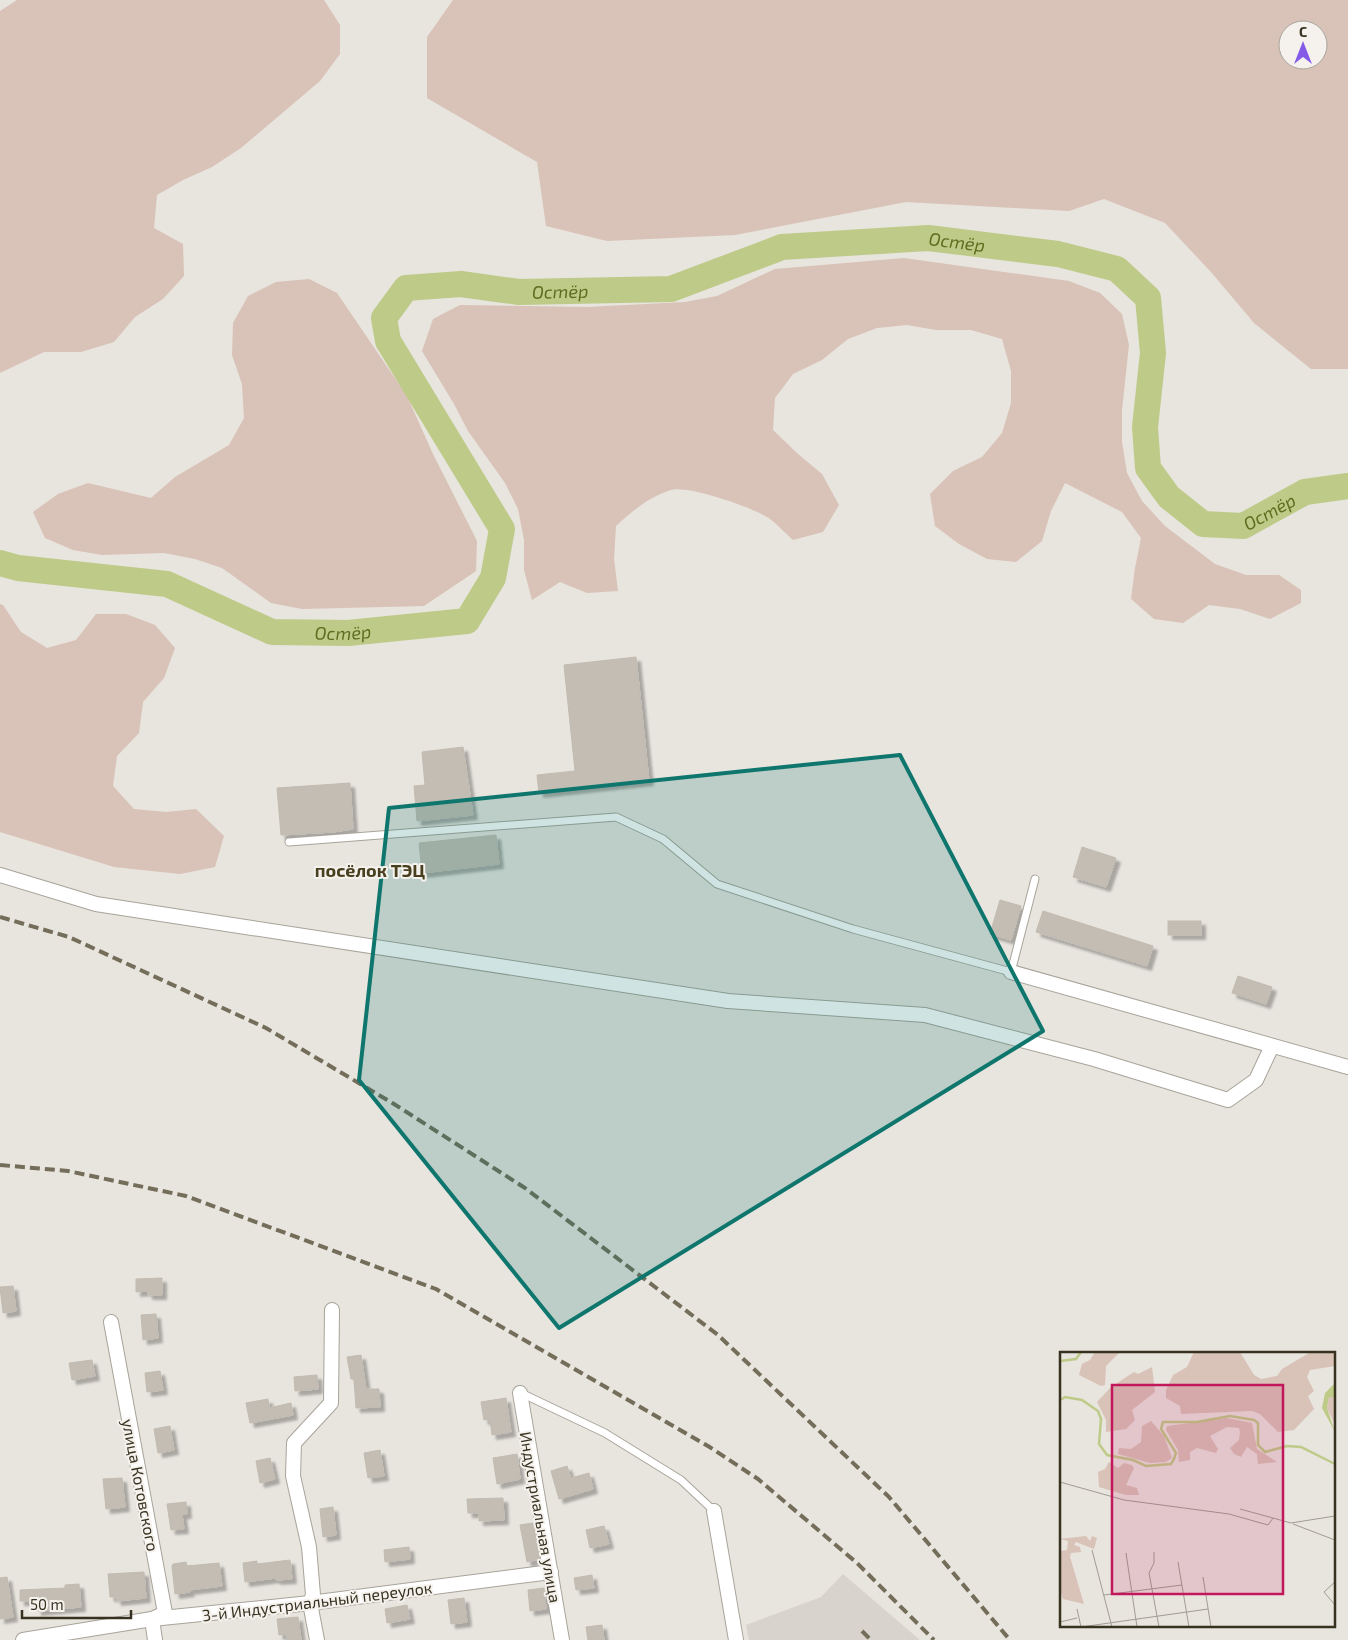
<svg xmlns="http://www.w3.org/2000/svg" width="1348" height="1640" font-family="'Exo 2',sans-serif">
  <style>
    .built { fill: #d8d3cc }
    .green { fill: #d9c2b7; fill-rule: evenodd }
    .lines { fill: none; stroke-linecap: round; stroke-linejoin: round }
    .river { stroke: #becb88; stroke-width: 26 }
    .building { fill: #c3bdb3; stroke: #c1bbb1; filter: url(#shadow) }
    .lane-casing { stroke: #a8a49a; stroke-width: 9 }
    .street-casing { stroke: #a8a49a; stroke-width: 16 }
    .lane { stroke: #fff; stroke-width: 7 }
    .street { stroke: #fff; stroke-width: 14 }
    .rail { stroke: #736d5a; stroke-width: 4; stroke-dasharray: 10 5; stroke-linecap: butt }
    .marked { fill: #0f766e; fill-opacity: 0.2; stroke: #0f766e; stroke-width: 4; stroke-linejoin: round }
    .labels { text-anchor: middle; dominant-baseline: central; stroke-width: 4; stroke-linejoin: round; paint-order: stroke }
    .street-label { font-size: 16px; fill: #373220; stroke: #f5f2ee }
    .water-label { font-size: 18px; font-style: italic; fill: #5e6e1f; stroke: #f5f2ee }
    .neighbourhood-label { font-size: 18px; font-weight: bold; fill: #473f1e; stroke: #f5f2ee }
    .inset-river { fill: none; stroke: #becb88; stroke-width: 2.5 }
    .inset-road { fill: none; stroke: #a19d92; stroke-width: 1 }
    .view { fill: #c2185b; fill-opacity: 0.15; stroke: #c2185b; stroke-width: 2.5 }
    .inset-edge { fill: none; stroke: #373220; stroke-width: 2.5 }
  </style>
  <defs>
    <filter id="shadow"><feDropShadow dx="4.5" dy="4.5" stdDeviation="1" flood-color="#0004"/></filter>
  </defs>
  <rect width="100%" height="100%" fill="#e8e4de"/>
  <!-- built -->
  <path class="built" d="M 843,1574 L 920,1640 L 749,1640 L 746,1625 L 821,1597 Z"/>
  <!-- green -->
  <g class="green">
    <path d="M 17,0 L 324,0 L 340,25 L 340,54 L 320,81 L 241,148 L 212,167 L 183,180 L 157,195 L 154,228 L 183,244 L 184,276 L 163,299 L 135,317 L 114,342 L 81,352 L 44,352 L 0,373 L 0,11 Z"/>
    <path d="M 453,0 L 1348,0 L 1348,369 L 1311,369 L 1254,323 L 1211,272 L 1165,223 L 1104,199 L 1069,211 L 906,202 L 735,235 L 607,241 L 546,226 L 537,162 L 427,98 L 427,37 ZM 1288,30 L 1318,30 L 1318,60 L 1288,60 Z"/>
    <path d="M 904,258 L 1069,281 L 1100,293 L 1122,314 L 1129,345 L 1122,410 L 1122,442 L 1127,473 L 1142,501 L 1165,526 L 1215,564 L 1246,575 L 1279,575 L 1301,590 L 1301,603 L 1270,619 L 1240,609 L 1209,605 L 1183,623 L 1154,619 L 1131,599 L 1135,568 L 1141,538 L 1122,512 L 1065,483 L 1051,511 L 1042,541 L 1016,562 L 987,559 L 959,544 L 935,526 L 930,494 L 953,471 L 982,457 L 1002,433 L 1011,403 L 1011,371 L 1002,339 L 971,330 L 936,330 L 907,325 L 877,328 L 848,339 L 822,360 L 793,374 L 775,398 L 773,430 L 798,454 L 822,474 L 839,505 L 823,532 L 793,540 C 785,533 778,525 770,519 C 755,508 688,485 671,490 C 649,497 632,511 616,526 L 614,559 L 618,591 L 587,593 L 560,582 L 532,600 L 524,570 L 524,540 L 518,509 L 505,483 L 468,431 L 454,404 L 422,351 L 433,319 L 460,305 L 587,307 L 685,302 L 717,296 L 775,269 Z"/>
    <path d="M 309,279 L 337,293 L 407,396 L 433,454 L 477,541 L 476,571 L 424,606 L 302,609 L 271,603 L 222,568 L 195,559 L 164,553 L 102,555 L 73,550 L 45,538 L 33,512 L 58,494 L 88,483 L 151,498 L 175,477 L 229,445 L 244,418 L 242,384 L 232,355 L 233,323 L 248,296 L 276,282 Z"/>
    <path d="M 0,604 L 3,605 L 21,632 L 47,648 L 76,640 L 96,614 L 126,614 L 155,625 L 175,648 L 164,678 L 143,702 L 139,733 L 117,756 L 113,786 L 134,809 L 166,812 L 196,809 L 224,836 L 215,867 L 180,874 L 114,867 L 0,832 Z"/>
  </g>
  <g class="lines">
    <!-- river -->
    <path class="river" id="s1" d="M 0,563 L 18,568 L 167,584 L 272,632 L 348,633 L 467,621 L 493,578 L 502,529 L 388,341 L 384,318 L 406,288 L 461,284 L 519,292 L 671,289 L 782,247 L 928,238 L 1058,254 L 1117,269 L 1148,298 L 1153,353 L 1145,427 L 1148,468 L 1169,497 L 1203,524 L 1243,526 L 1305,492 L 1348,486"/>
  </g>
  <!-- building -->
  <g class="building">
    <path d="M 636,657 L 649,781 L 539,793 L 537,775 L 575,771 L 564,665 Z"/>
    <path d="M 463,747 L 473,815 L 417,821 L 414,786 L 425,785 L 422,752 Z"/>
    <path d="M 350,783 L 353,829 L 333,832 L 281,835 L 277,788 Z"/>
    <path d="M 496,835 L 499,864 L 422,873 L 419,843 Z"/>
    <path d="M 1082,847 L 1116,858 L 1106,887 L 1073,877 Z"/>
    <path d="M 1000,900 L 1021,906 L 1011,940 L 990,934 Z"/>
    <path d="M 1043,911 L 1153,946 L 1147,966 L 1036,932 Z"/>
    <rect x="1168" y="921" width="33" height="14"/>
    <path d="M 1238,976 L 1272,987 L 1266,1004 L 1232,993 Z"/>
    <path d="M 162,1278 L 162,1295 L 148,1295 L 148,1291 L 136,1292 L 136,1279 Z"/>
    <path d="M 13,1286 L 16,1311 L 3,1313 L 0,1287 Z"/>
    <path d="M 156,1314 L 158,1338 L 143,1340 L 141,1315 Z"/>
    <path d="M 361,1355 L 366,1389 L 379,1389 L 380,1407 L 356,1408 L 354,1379 L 351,1379 L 347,1357 Z"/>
    <path d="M 92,1360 L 95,1376 L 72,1380 L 69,1363 Z"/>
    <path d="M 160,1371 L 163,1390 L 147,1392 L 145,1373 Z"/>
    <path d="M 317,1375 L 318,1389 L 295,1391 L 294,1377 Z"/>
    <path d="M 506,1398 L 511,1432 L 492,1435 L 490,1419 L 484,1420 L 481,1402 Z"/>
    <path d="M 268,1399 L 269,1408 L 291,1403 L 293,1415 L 250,1423 L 246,1403 Z"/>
    <path d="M 170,1426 L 174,1450 L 158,1453 L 154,1429 Z"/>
    <path d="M 380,1450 L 384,1476 L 368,1478 L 364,1453 Z"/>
    <path d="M 517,1454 L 520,1479 L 497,1484 L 493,1458 Z"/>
    <path d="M 270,1458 L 275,1479 L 260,1483 L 256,1461 Z"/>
    <path d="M 567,1466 L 571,1478 L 589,1473 L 593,1489 L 559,1499 L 551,1471 Z"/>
    <path d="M 122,1478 L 125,1507 L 106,1509 L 103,1479 Z"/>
    <path d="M 503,1498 L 504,1520 L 479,1521 L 479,1513 L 468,1513 L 467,1499 Z"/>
    <path d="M 186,1502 L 187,1514 L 182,1514 L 184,1529 L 171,1530 L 167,1504 Z"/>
    <path d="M 333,1507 L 336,1535 L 323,1537 L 320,1509 Z"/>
    <path d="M 533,1523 L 539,1559 L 527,1562 L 520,1525 Z"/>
    <path d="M 604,1526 L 609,1544 L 590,1548 L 586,1530 Z"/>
    <path d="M 409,1547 L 410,1559 L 385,1562 L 384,1550 Z"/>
    <path d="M 290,1560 L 292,1579 L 276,1580 L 276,1578 L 245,1582 L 243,1563 L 257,1561 L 257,1564 Z"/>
    <path d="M 186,1562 L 187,1566 L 219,1563 L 222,1586 L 189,1590 L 190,1592 L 175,1594 L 172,1566 L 173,1564 Z"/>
    <path d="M 144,1572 L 146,1598 L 117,1601 L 116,1597 L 110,1597 L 108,1574 Z"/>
    <path d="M 592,1575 L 594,1588 L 576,1590 L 574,1578 Z"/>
    <path d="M 7,1577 L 13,1617 L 0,1619 L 0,1578 Z"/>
    <path d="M 79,1584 L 81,1607 L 37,1611 L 37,1601 L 20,1601 L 20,1590 L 65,1588 L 65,1585 Z"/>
    <path d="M 544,1588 L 546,1609 L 530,1611 L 528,1590 Z"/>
    <path d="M 464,1598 L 467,1622 L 451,1624 L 448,1600 Z"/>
    <path d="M 407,1605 L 410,1619 L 387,1623 L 385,1609 Z"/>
    <path d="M 298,1617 L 301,1640 L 287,1640 L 286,1634 L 279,1635 L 277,1619 Z"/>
    <path d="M 602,1625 L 604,1640 L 588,1640 L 586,1627 Z"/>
  </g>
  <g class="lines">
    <defs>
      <g id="lane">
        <path d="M 289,842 L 616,817 L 663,839 L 717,884 L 853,929 L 1011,972 L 1035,879"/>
        <path d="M 521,1393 L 605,1433 L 681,1480 L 714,1511"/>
      </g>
      <g id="street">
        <path d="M 0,875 L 96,904 L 728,1001 L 925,1015 L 1094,1059 L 1228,1100 L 1256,1080 L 1272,1046"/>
        <path d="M 1011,972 L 1348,1067"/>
        <path d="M 111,1322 L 165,1613 L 152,1619 L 155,1640"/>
        <path d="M 520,1393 L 562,1640"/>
        <path d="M 714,1511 L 736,1640"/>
        <path d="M 23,1640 L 152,1619 L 310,1603 L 551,1572"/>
        <path d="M 317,1640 L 310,1603 L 313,1595 L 309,1547 L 293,1476 L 294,1443 L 331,1403 L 332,1310"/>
      </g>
    </defs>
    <!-- lane casing -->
    <use href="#lane" class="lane-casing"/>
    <!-- street casing -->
    <use href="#street" class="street-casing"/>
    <!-- lane -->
    <use href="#lane" class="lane"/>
    <!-- street -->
    <use href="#street" class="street"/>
    <!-- rail -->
    <g class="rail">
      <path d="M 0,917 L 69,937 L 266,1028 L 394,1104 L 525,1188 L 718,1335 L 889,1497 L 1010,1640"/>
      <path d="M 0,1165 L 68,1171 L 186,1196 L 436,1289 L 708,1446 L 758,1479 L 857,1563 L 934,1640"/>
      <path d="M 862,1631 L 871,1640"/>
    </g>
  </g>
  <!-- marked area -->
  <path class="marked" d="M 900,755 L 1043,1031 L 559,1328 L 359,1080 L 389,808 Z"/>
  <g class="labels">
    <!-- street labels -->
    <g class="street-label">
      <text transform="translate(141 1485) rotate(79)">улица Котовского</text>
      <text transform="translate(541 1517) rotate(80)">Индустриальная улица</text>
      <text transform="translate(317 1601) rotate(-7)">3-й Индустриальный переулок</text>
    </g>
    <!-- water labels -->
    <g class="water-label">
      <text stroke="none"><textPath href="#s1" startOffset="1420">Остёр</textPath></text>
      <text stroke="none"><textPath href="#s1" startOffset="1015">Остёр</textPath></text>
      <text stroke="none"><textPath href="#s1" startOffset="1945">Остёр</textPath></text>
      <text stroke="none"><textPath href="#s1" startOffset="355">Остёр</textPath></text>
    </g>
    <!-- neighbourhood labels -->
    <g class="neighbourhood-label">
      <text x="370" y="870">посёлок ТЭЦ</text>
    </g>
  </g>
  <!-- overview -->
  <g transform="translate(1060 1352)">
    <rect width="275" height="275" fill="#e8e4de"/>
    <path d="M 35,0 L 60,0 L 46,14 L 45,33 L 41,34 L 19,23 L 22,12 L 30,8 ZM 134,0 L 180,0 L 194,23 L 201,27 L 217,24 L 222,17 L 249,1 L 275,0 L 275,14 L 250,18 L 247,25 L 254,39 L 248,44 L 254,57 L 234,78 L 218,80 L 200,62 L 192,59 L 121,62 L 120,54 L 106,46 L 106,38 L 113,23 L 127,15 ZM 92,15 L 95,40 L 72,58 L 75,68 L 66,77 L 46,80 L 46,68 L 37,50 L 51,35 L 74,20 L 78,22 ZM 269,45 L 275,45 L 275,73 L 267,56 ZM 167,66 L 192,71 L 197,97 L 217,110 L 198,112 L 197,102 L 187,95 L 181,105 L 174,102 L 170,96 L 179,88 L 180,80 L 179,76 L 167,75 L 150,84 L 158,97 L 156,101 L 137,96 L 130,100 L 130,108 L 119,110 L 118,98 L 106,78 L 107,74 ZM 91,69 L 104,84 L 112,106 L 106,110 L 90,111 L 58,102 L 59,96 L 71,97 L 81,90 L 82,74 ZM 49,110 L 58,116 L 64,111 L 72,113 L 74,116 L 66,133 L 77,136 L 79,143 L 66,143 L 39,135 L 38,120 L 45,117 ZM 26,184 L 30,189 L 32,184 L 37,186 L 34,197 L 16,190 L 14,193 L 20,195 L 21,200 L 11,201 L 10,205 L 24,252 L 3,247 L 0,238 L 0,199 L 7,198 L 8,189 L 0,187 Z" fill="#d9c2b7"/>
    <path d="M 275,31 L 275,45 L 269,45 L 267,56 L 275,80 L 262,56 L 265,41 Z" fill="#becb88"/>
    <path class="inset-river" d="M 0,9 L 16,7 L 21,0M 0,48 L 5,45 L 22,48 L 38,59 L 41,67 L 39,92 L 47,103 L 73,108 L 86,114 L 111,112 L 114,107 L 116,101 L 101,77 L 103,70 L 137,70 L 170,64 L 194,68 L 198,71 L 198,93 L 205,100 L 227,94 L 241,95 L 275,112"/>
    <path class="inset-road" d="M 0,130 L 64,148 L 169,162 L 208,173 L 213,166M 180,157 L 231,171 L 275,164M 233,172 L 275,188M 32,198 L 52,275M 94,200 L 94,211 L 89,221 L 99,275M 66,201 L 77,275M 118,210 L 129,275M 143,225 L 151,275M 275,230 L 264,240 L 275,253M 44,243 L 122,233M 17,257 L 21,275 L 148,257M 0,270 L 17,266"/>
    <path class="view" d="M 52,33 L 223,33 L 223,242 L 52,242 Z"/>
    <rect width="275" height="275" class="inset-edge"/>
  </g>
  <!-- north arrow -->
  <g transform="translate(1303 45)"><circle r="24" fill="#f5f2ee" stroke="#a9a59c"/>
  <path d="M0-4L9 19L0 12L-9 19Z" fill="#845be9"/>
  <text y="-8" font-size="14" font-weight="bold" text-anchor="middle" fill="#373220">С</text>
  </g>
  <!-- scale -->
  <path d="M22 1610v8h109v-8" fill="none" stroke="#373220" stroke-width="2.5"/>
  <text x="30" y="1610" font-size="15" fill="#373220" stroke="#f5f2ee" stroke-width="4" paint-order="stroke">50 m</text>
</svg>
